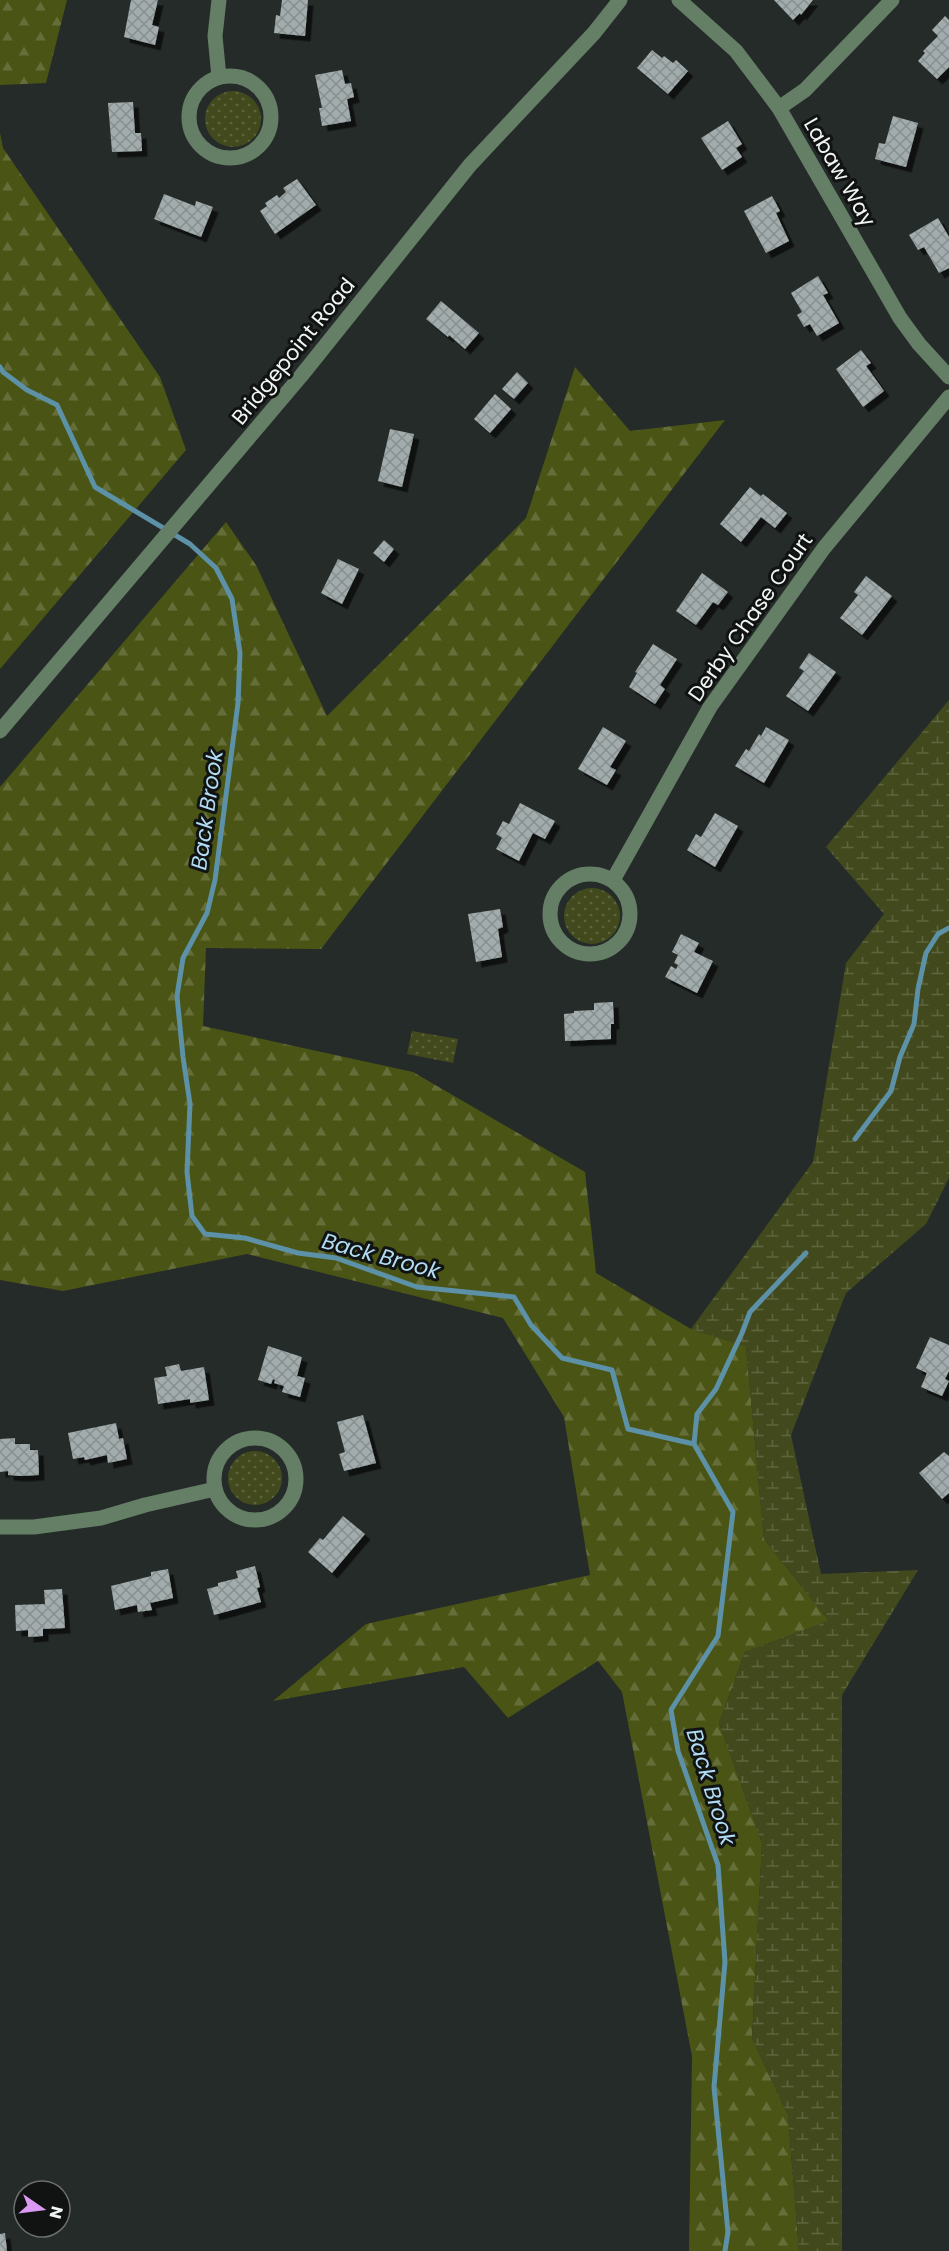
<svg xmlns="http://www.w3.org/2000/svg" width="949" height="2251" font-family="Poppins,sans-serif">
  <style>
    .grass { fill: url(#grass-dots) }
    .forest { fill: url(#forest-firs) }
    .wetland { fill: url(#wetland-marsh) }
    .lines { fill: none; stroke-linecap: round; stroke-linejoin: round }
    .stream { stroke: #5d91a7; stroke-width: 5 }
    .building { fill: url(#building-cross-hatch); filter: url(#shadow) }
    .minor { stroke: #657f66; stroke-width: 15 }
    .labels { text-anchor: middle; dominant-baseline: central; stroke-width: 6; stroke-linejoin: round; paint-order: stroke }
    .street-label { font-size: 21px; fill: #f1f6f4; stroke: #101312 }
    .water-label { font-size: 22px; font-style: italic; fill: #b1dcf3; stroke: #101312 }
  </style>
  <defs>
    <pattern id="grass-dots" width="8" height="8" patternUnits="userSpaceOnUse" patternTransform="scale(1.5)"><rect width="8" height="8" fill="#424a1d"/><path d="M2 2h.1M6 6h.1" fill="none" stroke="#5e653e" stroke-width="1.8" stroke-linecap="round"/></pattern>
    <pattern id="forest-firs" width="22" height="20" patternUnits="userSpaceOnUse" patternTransform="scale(1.5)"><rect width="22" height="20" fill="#4a5415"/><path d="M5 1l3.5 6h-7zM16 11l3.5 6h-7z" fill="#656d38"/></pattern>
    <pattern id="wetland-marsh" width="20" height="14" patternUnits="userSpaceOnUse" patternTransform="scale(1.5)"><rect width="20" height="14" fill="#424a1d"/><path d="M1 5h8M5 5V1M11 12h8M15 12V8" fill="none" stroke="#5e653e"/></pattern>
    <pattern id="building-cross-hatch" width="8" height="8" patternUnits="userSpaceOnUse" patternTransform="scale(1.5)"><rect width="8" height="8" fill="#a2acad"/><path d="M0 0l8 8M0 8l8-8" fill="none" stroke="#878f8f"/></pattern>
    <filter id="shadow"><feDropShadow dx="5.5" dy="5.5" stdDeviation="0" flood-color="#0009"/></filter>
  </defs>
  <rect width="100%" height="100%" fill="#252b29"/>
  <!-- grass -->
  <g class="grass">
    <circle cx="233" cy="119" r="28"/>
    <circle cx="592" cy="916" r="28"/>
    <path d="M 412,1031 L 458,1039 L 453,1063 L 407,1054 Z"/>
    <circle cx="255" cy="1478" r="27"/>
  </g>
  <!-- forest -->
  <g class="forest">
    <path d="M 0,0 L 67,0 L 46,83 L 0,85 Z"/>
    <path d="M 0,133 L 3,148 L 160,377 L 186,450 L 0,669 Z"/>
    <path d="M 575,367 L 630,431 L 725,420 L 321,949 L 206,948 L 203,1026 L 413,1072 L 585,1172 L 596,1273 L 691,1329 L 746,1346 L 764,1539 L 829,1621 L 745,1652 L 719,1723 L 762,1843 L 752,2038 L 788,2115 L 799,2251 L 689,2251 L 692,2056 L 622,1692 L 598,1661 L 508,1718 L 464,1667 L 273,1701 L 366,1624 L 590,1575 L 564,1417 L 503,1318 L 247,1254 L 63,1291 L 0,1280 L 0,787 L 226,522 L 256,565 L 327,716 L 526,518 Z"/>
  </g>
  <!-- wetland -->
  <path class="wetland" d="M 949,700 L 949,1178 L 926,1224 L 846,1293 L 791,1435 L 821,1574 L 918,1570 L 842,1695 L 842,2251 L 799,2251 L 788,2115 L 752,2038 L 762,1843 L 719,1723 L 745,1652 L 829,1621 L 764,1539 L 746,1346 L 691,1329 L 813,1162 L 846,963 L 884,914 L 826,847 Z"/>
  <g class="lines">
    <!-- stream -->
    <g class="stream">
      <path d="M 0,367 L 3,372 L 27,390 L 57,405 L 95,487 L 190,544 L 216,568 L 232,599 L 240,653 L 238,703 L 215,880 L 207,913 L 183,958 L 177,996 L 183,1057 L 190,1104 L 187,1172 L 192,1216 L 205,1234 L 245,1238 L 298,1253 L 336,1258 L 417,1287 L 514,1297 L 531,1325 L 562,1358 L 612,1370 L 628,1429 L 694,1444 L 733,1512 L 718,1636 L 671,1710 L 678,1751 L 718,1865 L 725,1962 L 714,2087 L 728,2232 L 725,2251"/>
      <path d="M 855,1139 L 891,1091 L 900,1057 L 914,1024 L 918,989 L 926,953 L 938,934 L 949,928"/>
      <path d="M 694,1444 L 697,1414 L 716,1389 L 742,1333 L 750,1312 L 806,1253"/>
    </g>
  </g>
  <!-- building -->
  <g class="building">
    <path d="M 131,0 L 158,0 L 152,25 L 159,27 L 155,45 L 124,37 Z"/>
    <path d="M 282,0 L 308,0 L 305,36 L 274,33 L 276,15 L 280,16 Z"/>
    <path d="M 774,0 L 813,0 L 801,15 L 800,13 L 793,20 Z"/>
    <path d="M 945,16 L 949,20 L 949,67 L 937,79 L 918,61 L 925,53 L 923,51 L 938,36 L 932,30 Z"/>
    <path d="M 652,50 L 662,58 L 664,56 L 673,63 L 676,60 L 688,71 L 668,94 L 637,68 Z"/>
    <path d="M 342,70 L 345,84 L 351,83 L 354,97 L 347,99 L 351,121 L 322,126 L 319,108 L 322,108 L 315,75 Z"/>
    <path d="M 133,102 L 135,133 L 141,133 L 142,151 L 112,152 L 108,103 Z"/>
    <path d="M 893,116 L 918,123 L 906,167 L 875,159 L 879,143 L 885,144 Z"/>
    <path d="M 728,121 L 742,144 L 736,148 L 742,157 L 722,170 L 701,138 Z"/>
    <path d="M 297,179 L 316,205 L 275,234 L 260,211 L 267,206 L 265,203 L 277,195 L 279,198 L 286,192 L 283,188 Z"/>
    <path d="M 164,194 L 195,206 L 196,201 L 213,207 L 201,237 L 154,219 Z"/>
    <path d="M 772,196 L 780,211 L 776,213 L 789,241 L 766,253 L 744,211 Z"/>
    <path d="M 938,218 L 949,237 L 949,268 L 939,273 L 924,247 L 918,250 L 909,235 Z"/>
    <path d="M 818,276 L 828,293 L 823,295 L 839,323 L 817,336 L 810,324 L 804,327 L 797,315 L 802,312 L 791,293 Z"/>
    <path d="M 441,301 L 479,333 L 465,349 L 449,335 L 448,337 L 426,319 Z"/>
    <path d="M 861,350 L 871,363 L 866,366 L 884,391 L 863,407 L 836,369 Z"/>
    <path d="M 517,372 L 528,383 L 514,399 L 502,389 Z"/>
    <path d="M 495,394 L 511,409 L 490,433 L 474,419 Z"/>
    <path d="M 390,429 L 414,434 L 402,487 L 378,481 Z"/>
    <path d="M 750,487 L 761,496 L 763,494 L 787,513 L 775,528 L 761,517 L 741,542 L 720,524 Z"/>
    <path d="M 384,540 L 394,549 L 384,562 L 373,553 Z"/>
    <path d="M 338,559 L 359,569 L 342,604 L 321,593 Z"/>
    <path d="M 702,573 L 728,592 L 718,605 L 713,602 L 696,625 L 676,611 Z"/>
    <path d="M 866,576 L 892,596 L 862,635 L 840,618 L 858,595 L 854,592 Z"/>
    <path d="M 653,644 L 677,659 L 660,685 L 665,689 L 655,704 L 629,687 L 637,673 L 635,672 Z"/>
    <path d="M 809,653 L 836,672 L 808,711 L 786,696 L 804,671 L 799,668 Z"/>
    <path d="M 603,727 L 626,741 L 610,767 L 616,770 L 607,785 L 578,769 Z"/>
    <path d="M 766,727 L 789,740 L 764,783 L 735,766 L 746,749 L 749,751 L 759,734 L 761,736 Z"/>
    <path d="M 520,803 L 555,821 L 545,839 L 533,833 L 519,861 L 496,849 L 502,838 L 496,834 L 503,821 L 509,824 Z"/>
    <path d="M 715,813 L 738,826 L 715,867 L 687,850 L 696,834 L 701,837 Z"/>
    <path d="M 500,909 L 503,927 L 498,929 L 502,957 L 476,962 L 468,914 Z"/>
    <path d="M 681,934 L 699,943 L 694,952 L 713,961 L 697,993 L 665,977 L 671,966 L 676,969 L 678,965 L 674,963 L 678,955 L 672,952 Z"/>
    <path d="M 613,1002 L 614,1024 L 611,1024 L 611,1039 L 565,1041 L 564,1014 L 574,1013 L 574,1011 L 594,1010 L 594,1003 Z"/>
    <path d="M 930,1337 L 949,1345 L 949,1371 L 945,1379 L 949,1381 L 942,1396 L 921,1387 L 927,1373 L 916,1368 Z"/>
    <path d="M 268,1346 L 302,1357 L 297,1376 L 305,1378 L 300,1397 L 282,1392 L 284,1386 L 274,1383 L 275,1380 L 273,1379 L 271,1384 L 258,1380 Z"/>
    <path d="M 179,1364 L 181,1371 L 204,1367 L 209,1400 L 190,1403 L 190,1399 L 158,1404 L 154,1378 L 167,1376 L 165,1367 Z"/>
    <path d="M 363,1415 L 376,1463 L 344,1471 L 339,1454 L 345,1452 L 337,1422 Z"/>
    <path d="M 116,1423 L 119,1439 L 123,1438 L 127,1459 L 108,1463 L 107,1455 L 85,1460 L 84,1457 L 73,1459 L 68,1433 Z"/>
    <path d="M 15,1438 L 15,1444 L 30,1444 L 30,1450 L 38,1450 L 39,1475 L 21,1476 L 8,1475 L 8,1471 L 0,1472 L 0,1439 Z"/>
    <path d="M 944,1452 L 949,1456 L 949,1493 L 942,1499 L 919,1473 Z"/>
    <path d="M 343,1516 L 365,1534 L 332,1573 L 308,1552 L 320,1538 L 323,1540 Z"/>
    <path d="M 255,1566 L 260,1587 L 257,1588 L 261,1602 L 214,1615 L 207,1589 L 218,1586 L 218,1583 L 238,1578 L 236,1571 Z"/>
    <path d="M 168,1569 L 173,1598 L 150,1603 L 152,1610 L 138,1612 L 137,1605 L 115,1610 L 111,1586 L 151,1576 L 151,1572 Z"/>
    <path d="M 62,1589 L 65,1628 L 43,1629 L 43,1636 L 28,1637 L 28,1630 L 16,1631 L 15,1605 L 45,1604 L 44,1590 Z"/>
    <path d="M 5,2233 L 7,2251 L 0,2251 L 0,2234 Z"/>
  </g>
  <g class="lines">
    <!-- minor -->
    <g class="minor">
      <path d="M 679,0 L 736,51 L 779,108 L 900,318 L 919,344 L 949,377"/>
      <circle cx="230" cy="117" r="41"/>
      <path d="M 219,77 L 215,36 L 219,0"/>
      <path d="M 779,108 L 805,90 L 892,0"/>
      <path d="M 0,731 L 301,376 L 470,165 L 594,33 L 620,0"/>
      <circle cx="590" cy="914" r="40"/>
      <path d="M 613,880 L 710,707 L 824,548 L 949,397"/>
      <circle cx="255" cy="1479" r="41"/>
      <path d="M 0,1527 L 34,1527 L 101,1518 L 145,1505 L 215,1489"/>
    </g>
  </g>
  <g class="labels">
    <!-- street labels -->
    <g class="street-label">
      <text transform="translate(840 172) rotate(60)">Labaw Way</text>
      <text transform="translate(293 351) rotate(-51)">Bridgepoint Road</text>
      <text transform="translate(750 617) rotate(-55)">Derby Chase Court</text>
    </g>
    <!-- water labels -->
    <g class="water-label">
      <text transform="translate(207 810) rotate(-82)">Back Brook</text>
      <text transform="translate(381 1256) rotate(15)">Back Brook</text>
      <text transform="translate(711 1787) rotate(73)">Back Brook</text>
    </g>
  </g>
  <!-- north arrow -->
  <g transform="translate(42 2209) rotate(104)"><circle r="28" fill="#101312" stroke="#6a6e6c" stroke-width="1.5"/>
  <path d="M0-4.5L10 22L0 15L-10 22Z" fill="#dc99f4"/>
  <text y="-9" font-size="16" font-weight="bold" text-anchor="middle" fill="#f1f6f4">N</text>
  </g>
</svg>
